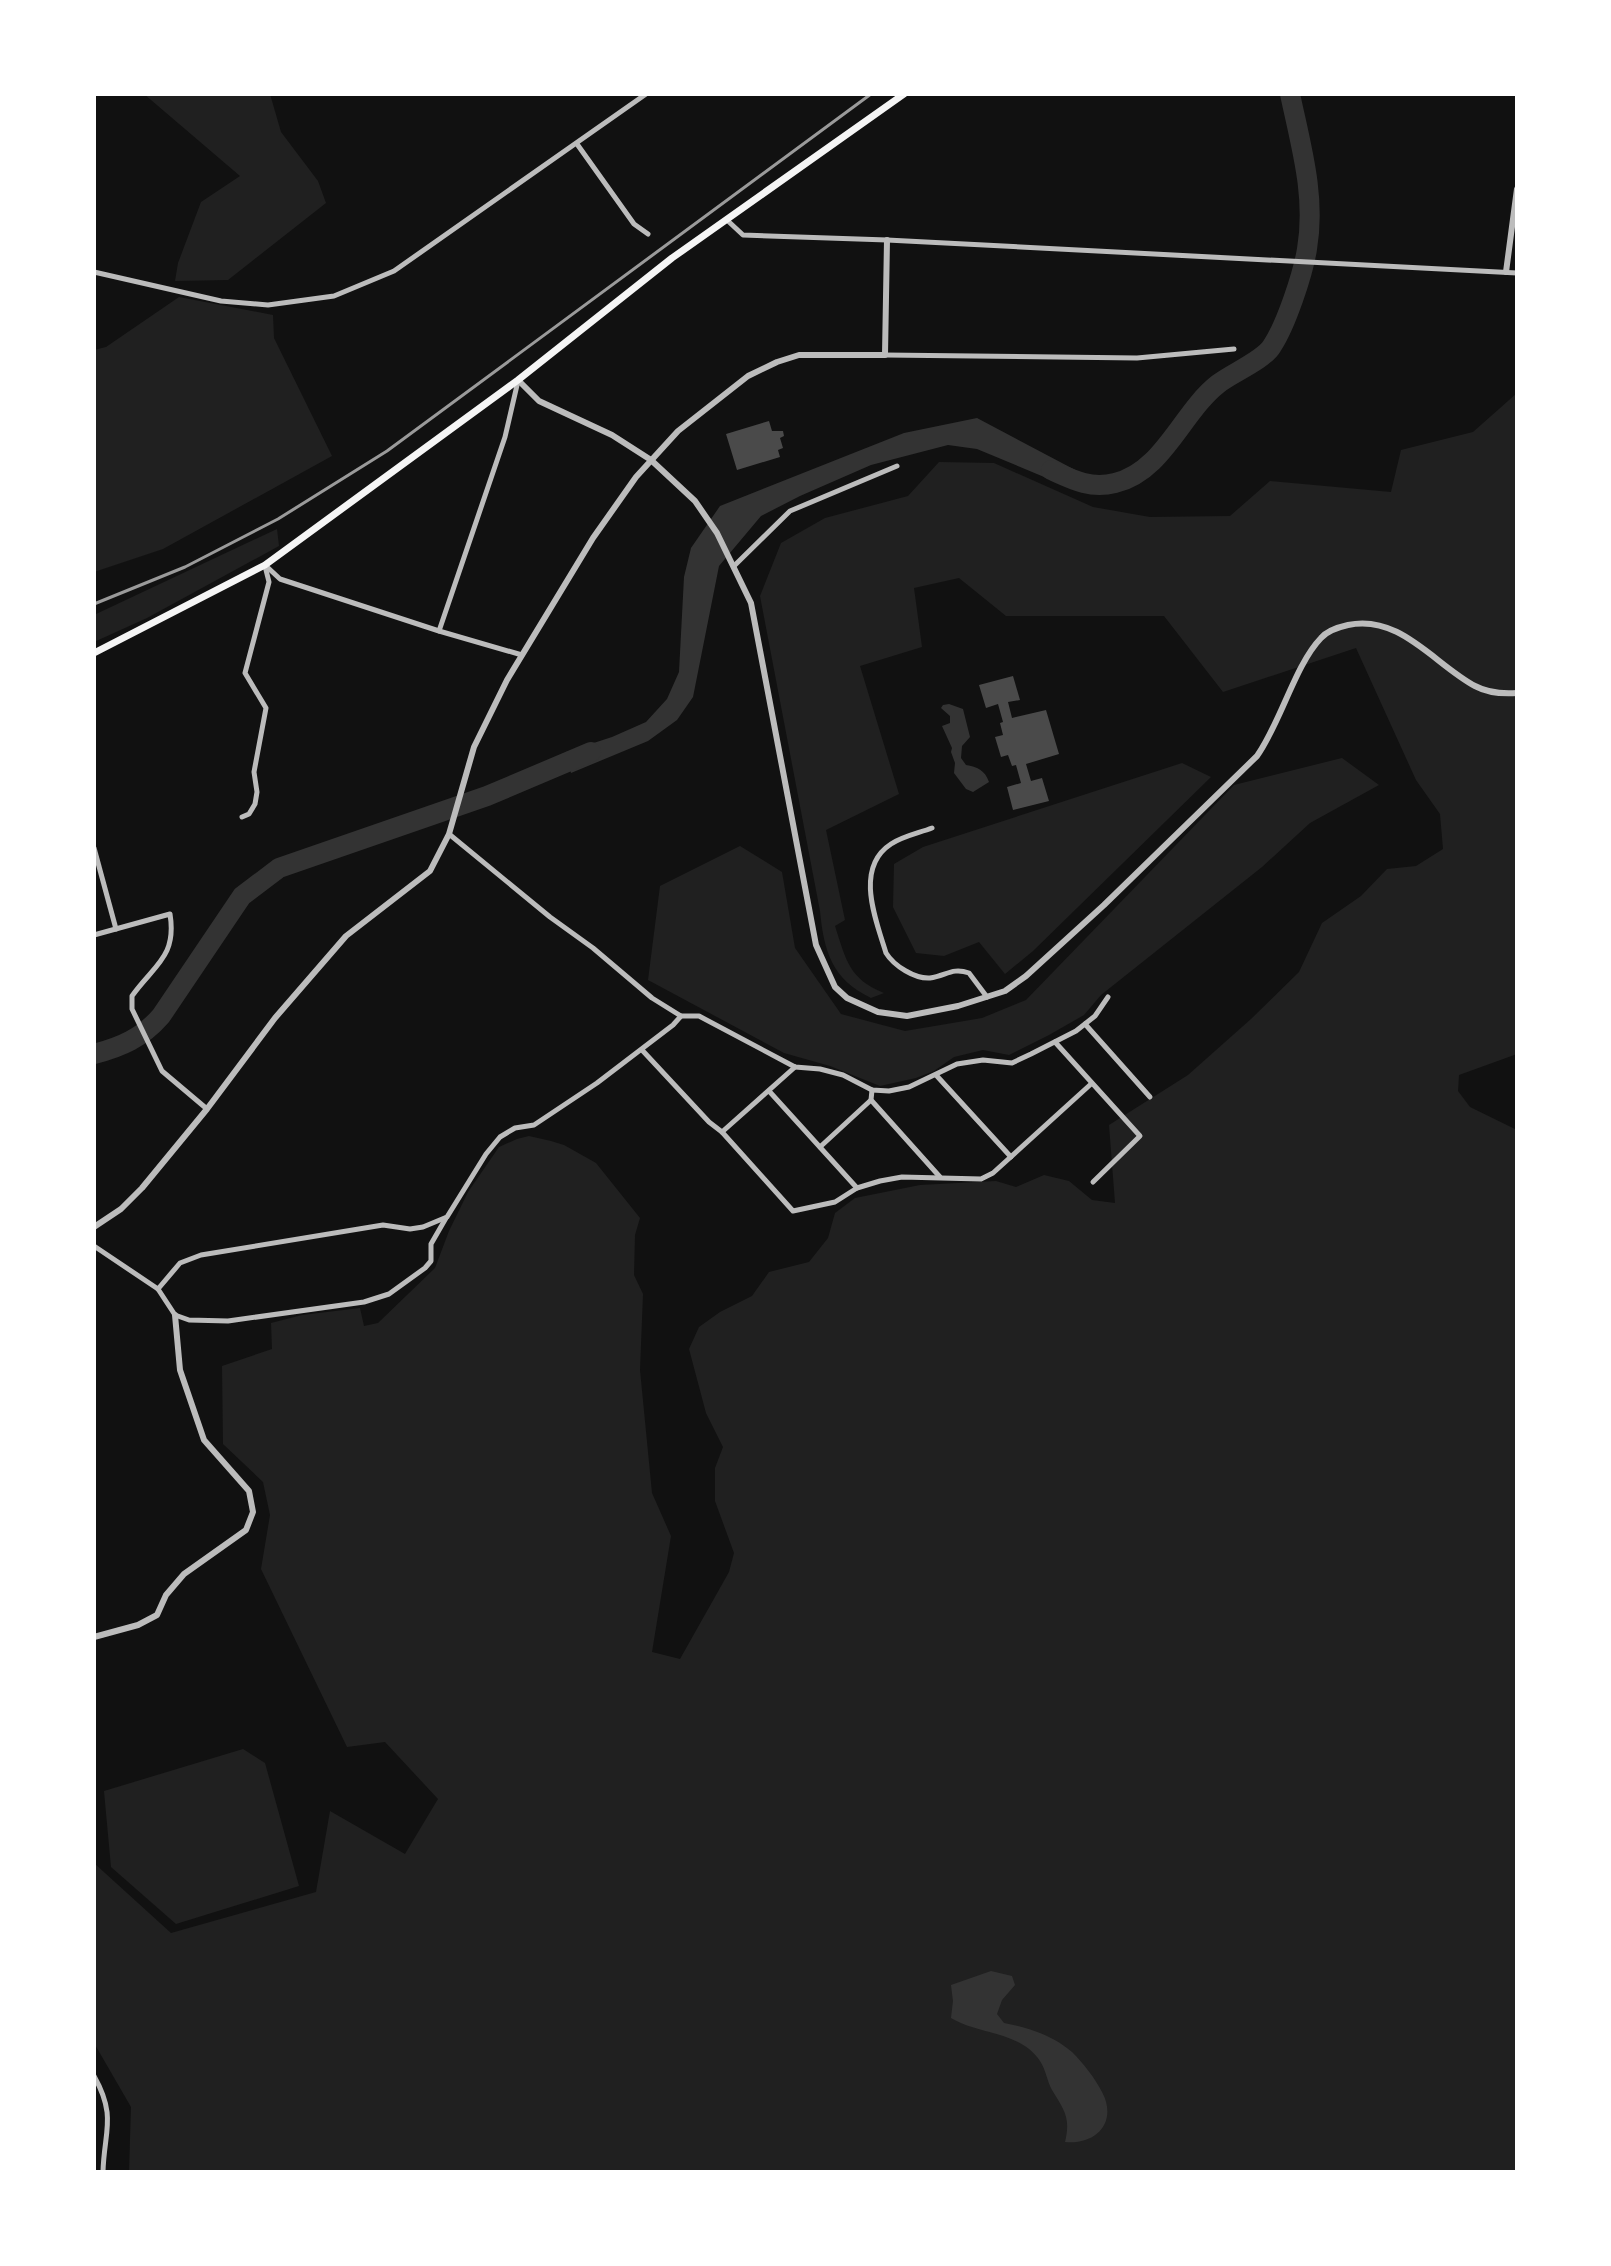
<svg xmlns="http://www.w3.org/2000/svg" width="1611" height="2266" font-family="Figtree,sans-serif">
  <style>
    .green { fill: #202020 }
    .water { fill: #333 }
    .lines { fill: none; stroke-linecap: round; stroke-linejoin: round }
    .river { stroke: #333; stroke-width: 20 }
    .building { fill: #4a4a4a }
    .minor { stroke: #bcbcbc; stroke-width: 5 }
    .tertiary { stroke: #bcbcbc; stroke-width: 6 }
    .secondary { stroke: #f5f5f5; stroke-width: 7 }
    .rail { stroke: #9a9a9a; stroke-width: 3 }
  </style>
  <rect width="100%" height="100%" fill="#111"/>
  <!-- green -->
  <g class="green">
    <path d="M 144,94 L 270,94 L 281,132 L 318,181 L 326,203 L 228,280 L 175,281 L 178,263 L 201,202 L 240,176 Z"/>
    <path d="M 179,297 L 273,315 L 274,338 L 332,456 L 163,549 L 94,572 L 94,350 L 106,347 Z"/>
    <path d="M 1517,393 L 1517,1054 L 1459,1075 L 1458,1091 L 1470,1107 L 1517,1130 L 1517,2172 L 129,2172 L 131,2107 L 94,2043 L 94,1863 L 171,1933 L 316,1892 L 330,1811 L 405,1854 L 438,1799 L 385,1742 L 347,1747 L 261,1569 L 270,1515 L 263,1482 L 223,1444 L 222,1366 L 272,1349 L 271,1323 L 302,1315 L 360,1308 L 364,1326 L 378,1323 L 435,1268 L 449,1231 L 468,1192 L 499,1147 L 517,1139 L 529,1136 L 551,1141 L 564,1145 L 596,1163 L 640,1218 L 635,1235 L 634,1275 L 643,1294 L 640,1370 L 652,1493 L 671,1536 L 652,1652 L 680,1659 L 729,1572 L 734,1553 L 715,1501 L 715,1468 L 723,1447 L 706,1413 L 689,1349 L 699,1327 L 720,1312 L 752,1296 L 769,1272 L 809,1262 L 828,1238 L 835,1213 L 855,1198 L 920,1185 L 996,1181 L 1016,1187 L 1044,1175 L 1069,1181 L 1092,1200 L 1115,1203 L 1109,1125 L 1188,1075 L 1251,1019 L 1299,972 L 1322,923 L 1361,896 L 1387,869 L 1416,866 L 1443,849 L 1440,814 L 1416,780 L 1356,648 L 1223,692 L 1164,616 L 1006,616 L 959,578 L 914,588 L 922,647 L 860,666 L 899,794 L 826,830 L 845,920 L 835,926 C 846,960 849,979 884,993 L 871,998 C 832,979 824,952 820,911 L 760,596 L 781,543 L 825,518 L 908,496 L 939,462 L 994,463 L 1093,507 L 1150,517 L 1230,516 L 1270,481 L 1391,492 L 1401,450 L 1473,432 Z"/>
    <path d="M 277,529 L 279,546 L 147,618 L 94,642 L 94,615 Z"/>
    <path d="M 1342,758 L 1379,785 L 1310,823 L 1262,867 L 1101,995 L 1084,1015 L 1049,1035 L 1009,1055 L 983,1050 L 954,1057 L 934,1071 L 916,1078 L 880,1086 L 830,1066 L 784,1053 L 648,980 L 660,886 L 740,846 L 782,872 L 795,948 L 841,1014 L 905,1031 L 982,1018 L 1026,1000 L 1234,785 Z"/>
    <path d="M 1182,763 L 1211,777 L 1033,951 L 1005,974 L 979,942 L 944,956 L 916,953 L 893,907 L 894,864 L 923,847 Z"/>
    <path d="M 243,1749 L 265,1763 L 299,1886 L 176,1924 L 111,1867 L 104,1791 Z"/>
  </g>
  <!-- water -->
  <g class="water">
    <path d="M 977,418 L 1079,472 L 1068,487 L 977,449 L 948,445 L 871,465 L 800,496 L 761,516 L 719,566 L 693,697 L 677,720 L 648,741 L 571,773 L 566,752 L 612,737 L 646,722 L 667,699 L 679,672 L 684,577 L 691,548 L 720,506 L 904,433 Z"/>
    <path d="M 949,704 L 963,709 L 970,737 L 962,746 L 961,758 L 966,765 C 977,767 985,770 989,782 L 973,792 L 966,789 L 954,773 L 955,763 L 951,752 L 952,748 L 942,726 L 950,723 L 950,716 L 941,708 L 943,705 Z"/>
    <path d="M 991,1971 L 1012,1976 L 1015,1985 L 1002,2000 L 997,2014 L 1004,2023 C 1029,2028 1052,2035 1072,2052 C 1083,2063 1095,2078 1102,2092 C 1118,2122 1096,2145 1065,2142 C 1071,2117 1064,2110 1052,2090 C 1047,2081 1046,2070 1040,2061 C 1020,2031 979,2035 951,2018 L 953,2001 L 951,1985 Z"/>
  </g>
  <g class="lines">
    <!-- river -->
    <g class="river">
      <path d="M 1051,470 C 1073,480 1090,489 1115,483 C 1163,472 1182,412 1218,384 C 1232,373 1264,360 1272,346 C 1286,325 1303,274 1307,249 C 1316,196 1301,146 1290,94"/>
      <path d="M 94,1054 C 121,1047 142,1038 161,1016 L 242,896 L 279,868 L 487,796 L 591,752"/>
    </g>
  </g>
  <!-- building -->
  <g class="building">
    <path d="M 769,421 L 772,431 L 783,431 L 784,436 L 780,438 L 783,448 L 778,450 L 780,457 L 737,470 L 726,434 Z"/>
    <path d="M 1013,676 L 1020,700 L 1008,702 L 1012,718 L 1046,710 L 1059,754 L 1026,764 L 1031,781 L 1042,778 L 1049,801 L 1013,810 L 1007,787 L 1021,783 L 1016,765 L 1012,766 L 1008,755 L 1001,757 L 995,737 L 1003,735 L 1000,723 L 1003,722 L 998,704 L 986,708 L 979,685 Z"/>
  </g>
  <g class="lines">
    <!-- minor -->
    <g class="minor">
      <path d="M 577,144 L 634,224 L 648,234"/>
      <path d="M 728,221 L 743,235 L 887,240 L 1517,273"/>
      <path d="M 94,272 L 221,301 L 268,305 L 334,296 L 394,271 L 646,94"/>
      <path d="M 885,355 L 1137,358 L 1234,349"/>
      <path d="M 265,565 L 280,579 L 439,631 L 522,655"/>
      <path d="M 734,566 L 790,511 L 897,466"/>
      <path d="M 439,631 L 505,437 L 518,381"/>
      <path d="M 242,817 L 249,814 L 255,804 L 257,792 L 254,772 L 266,708 L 245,673 L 269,582 L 265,566"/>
      <path d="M 932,828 C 919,833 903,836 891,844 C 854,868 876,920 886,953 C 894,966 915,979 930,978 C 946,976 952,967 969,973 L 987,997"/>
      <path d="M 94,848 L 116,929"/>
      <path d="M 94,935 L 170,914 C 177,957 154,965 132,996 L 132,1009 L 162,1071 L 207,1109"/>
      <path d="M 681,1016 L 699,1016 L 795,1067 L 820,1069 L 843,1075 L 872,1090 L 889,1091 L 909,1087 L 957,1064 L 983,1060 L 1012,1063 L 1031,1054 L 1076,1031 L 1095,1016 L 1108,997"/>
      <path d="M 1085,1024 L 1150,1097"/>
      <path d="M 1055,1042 L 1140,1136 L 1093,1182"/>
      <path d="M 642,1050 L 709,1122 L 722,1132 L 793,1211 L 835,1202 L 857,1188 L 880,1181 L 902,1177 L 981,1179 L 993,1173 L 1091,1084"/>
      <path d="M 936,1075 L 1011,1157"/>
      <path d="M 872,1090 L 871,1100 L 940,1177"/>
      <path d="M 769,1091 L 857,1188"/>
      <path d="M 722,1132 L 795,1067"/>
      <path d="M 820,1147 L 871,1100"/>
      <path d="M 94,1246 L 158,1289 L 175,1315 L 189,1320 L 228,1321 L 364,1302 L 389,1294 L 425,1268 L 431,1261 L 431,1244 L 446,1218"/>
      <path d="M 158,1289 L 180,1263 L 201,1255 L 383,1225 L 410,1229 L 423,1227 L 447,1217 L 486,1154 L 500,1137 L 515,1128 L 534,1125 L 597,1083 L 673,1025 L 681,1016 L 652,998 L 593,948 L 550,917 L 449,834"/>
      <path d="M 94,2076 C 117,2117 104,2131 103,2172"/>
    </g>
    <!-- tertiary -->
    <g class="tertiary">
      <path d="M 1506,272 L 1517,189"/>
      <path d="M 518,380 L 539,401 L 612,435 L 651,460 L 695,501 L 717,533 L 751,603 L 816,945 L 835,987 L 847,998 L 878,1012 L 907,1016 L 958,1006 L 1005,991 L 1026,976 L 1104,905 L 1257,756 C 1281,722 1295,665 1321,638 C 1327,631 1339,627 1348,625 C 1400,614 1434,664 1475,686 C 1488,693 1503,694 1517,693"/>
      <path d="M 94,1227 L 121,1209 L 142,1188 L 207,1109 L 275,1018 L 346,936 L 430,871 L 449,834 L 474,747 L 507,680 L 593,538 L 636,477 L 678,431 L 748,376 L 777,362 L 799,355 L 885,355 L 887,240"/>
      <path d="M 94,1637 L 138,1625 L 157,1615 L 166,1595 L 184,1574 L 246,1530 L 253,1512 L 249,1491 L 204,1440 L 180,1370 L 175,1315"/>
    </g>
    <!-- secondary -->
    <path class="secondary" d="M 94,653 L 265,565 L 518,380 L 672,258 L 904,94"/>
    <!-- rail -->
    <path class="rail" d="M 94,604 L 185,567 L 278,519 L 387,451 L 871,94"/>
  </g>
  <!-- border -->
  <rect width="1611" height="2266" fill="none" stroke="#ffffff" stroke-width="192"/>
</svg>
